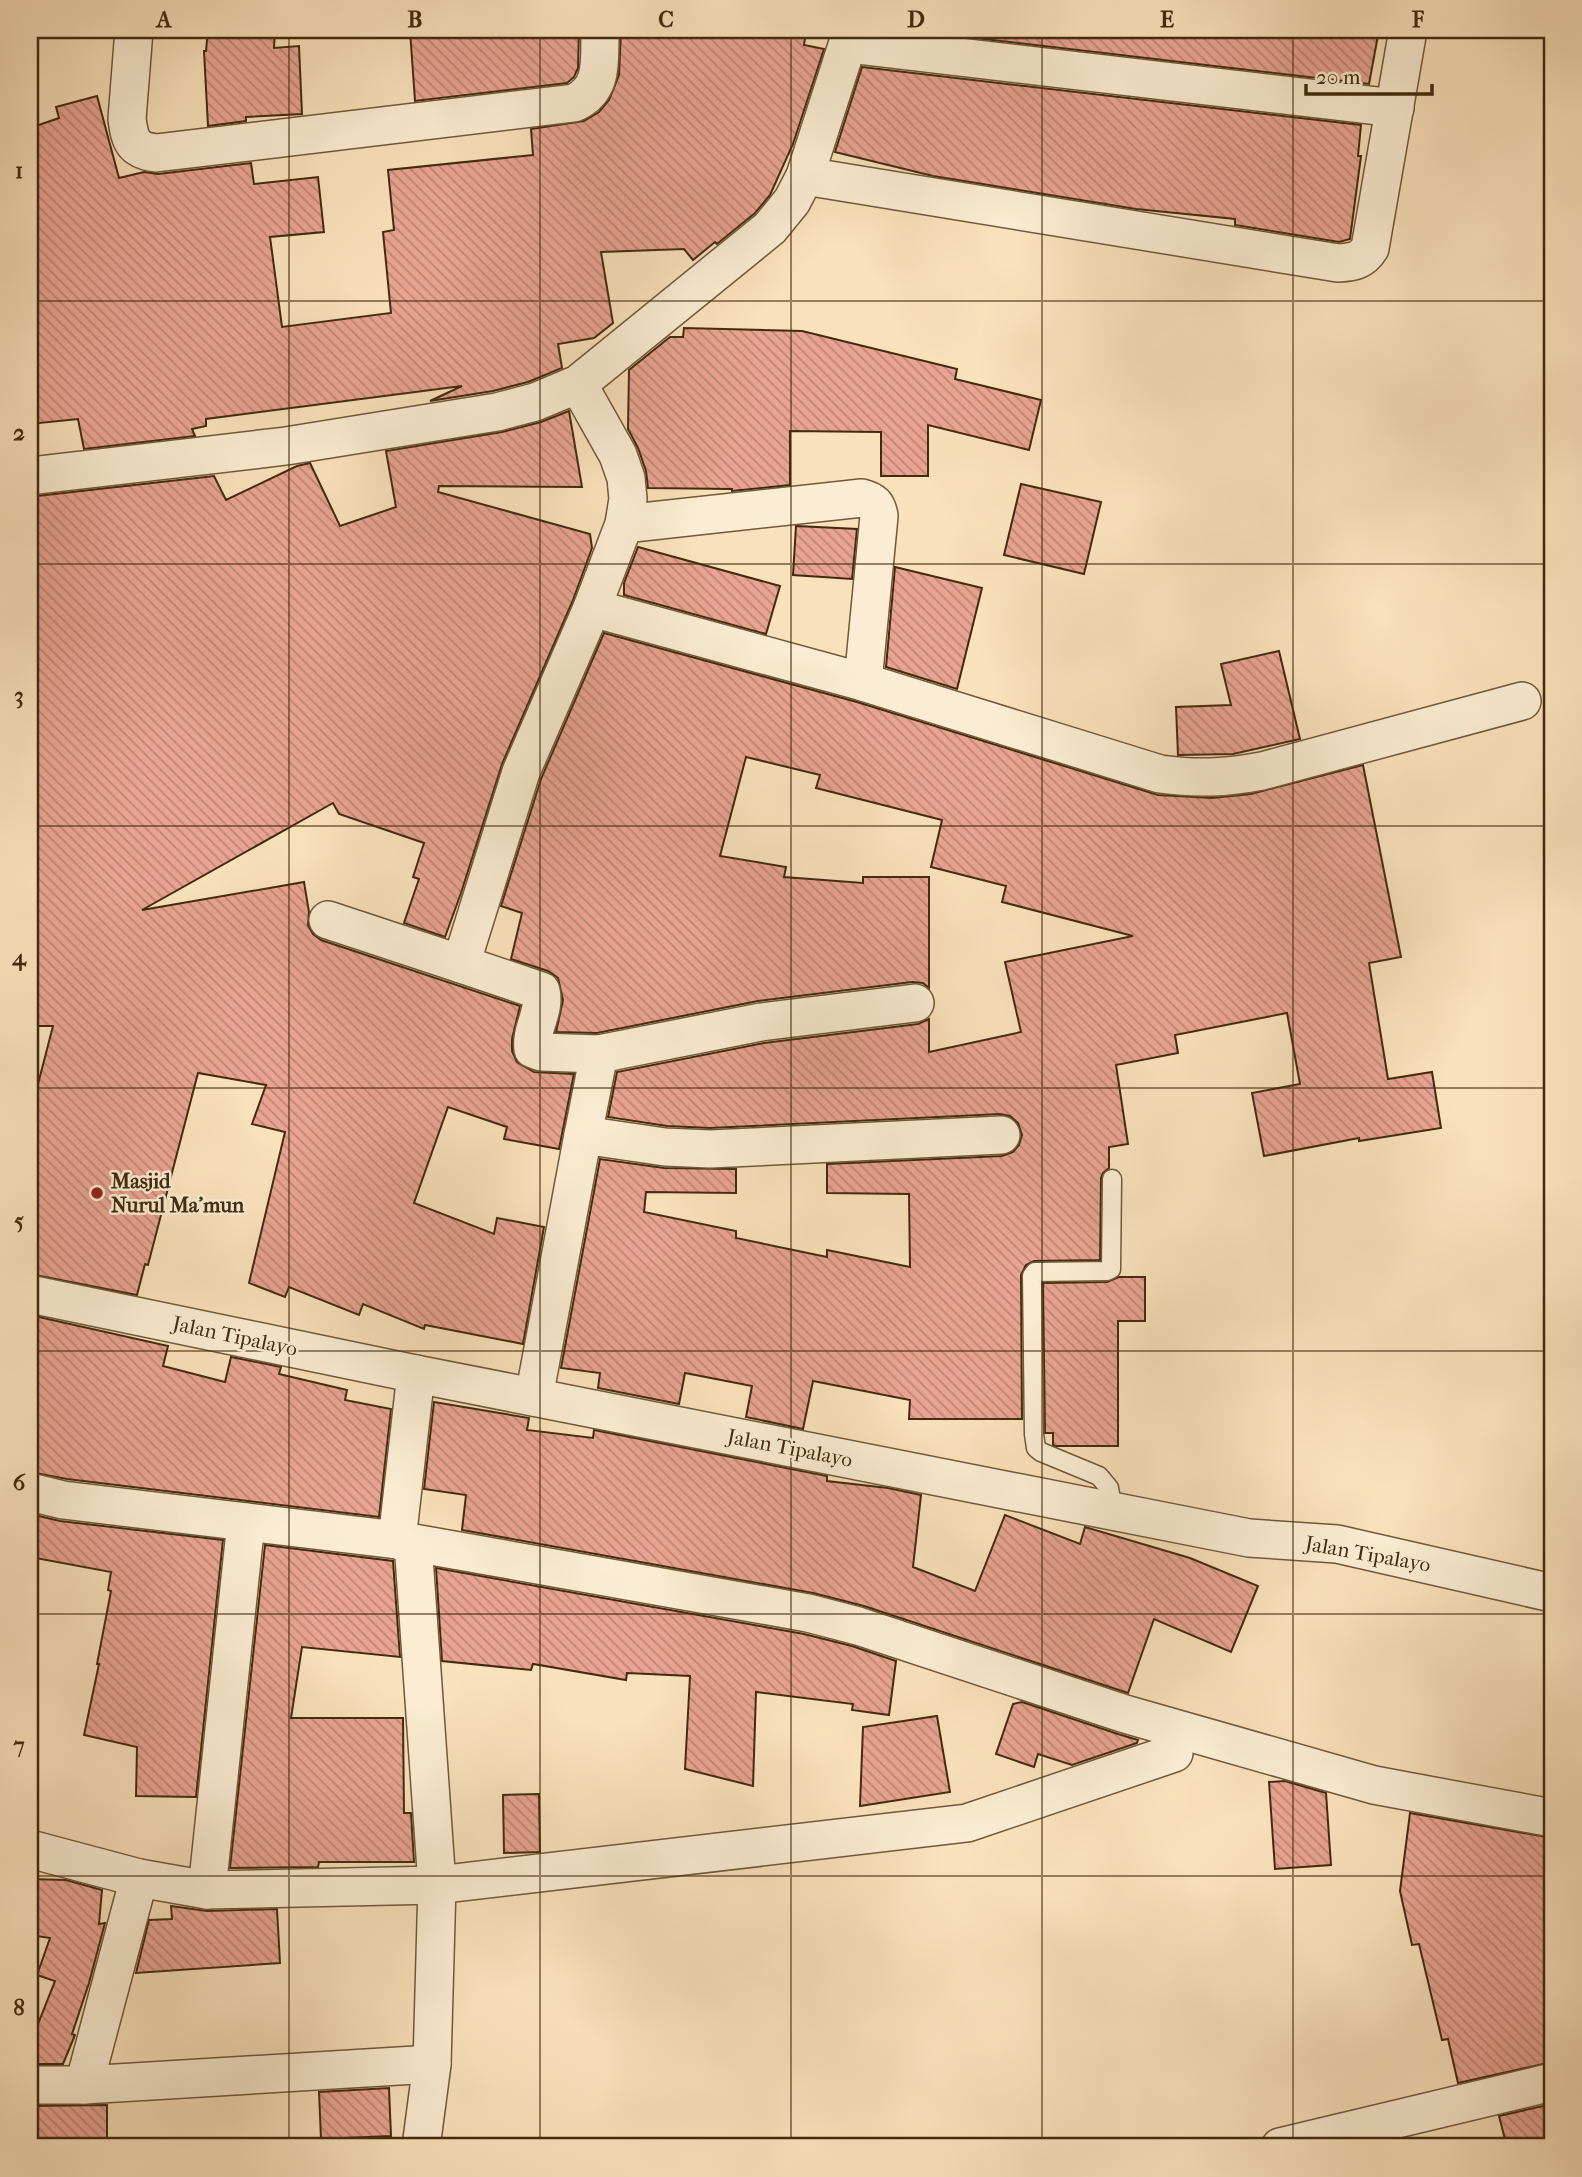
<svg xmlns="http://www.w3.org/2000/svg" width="1582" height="2177" font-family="'IM FELL French Canon',serif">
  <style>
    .building { fill: url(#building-back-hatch); stroke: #422a0e; stroke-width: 2 }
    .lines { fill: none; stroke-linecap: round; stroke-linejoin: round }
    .service-casing { stroke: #705839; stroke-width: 21 }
    .minor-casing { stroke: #705839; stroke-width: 40 }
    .service { stroke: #fbecd3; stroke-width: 18 }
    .minor { stroke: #fbecd3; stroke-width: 37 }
    .grid { fill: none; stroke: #422a0e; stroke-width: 2; stroke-opacity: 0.55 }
    .poi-dot { fill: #8f2418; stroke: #fbecd3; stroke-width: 2.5 }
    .labels { text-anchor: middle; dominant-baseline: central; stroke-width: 5; stroke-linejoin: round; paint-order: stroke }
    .poi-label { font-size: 21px; font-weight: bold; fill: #422a0e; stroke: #fbecd3; text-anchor: start }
    .street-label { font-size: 21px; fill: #422a0e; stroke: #fbecd3 }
    .neatline { fill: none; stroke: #422a0e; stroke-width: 2.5 }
    .grid-label { font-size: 23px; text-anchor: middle; font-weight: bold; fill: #422a0e }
  </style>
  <defs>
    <pattern id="building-back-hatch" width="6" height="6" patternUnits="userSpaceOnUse" patternTransform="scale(1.75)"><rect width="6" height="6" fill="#e9a392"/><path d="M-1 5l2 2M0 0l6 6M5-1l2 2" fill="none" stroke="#be8576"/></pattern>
  </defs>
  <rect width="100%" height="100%" fill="#f9e1bb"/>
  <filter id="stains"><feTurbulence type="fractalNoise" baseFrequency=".00286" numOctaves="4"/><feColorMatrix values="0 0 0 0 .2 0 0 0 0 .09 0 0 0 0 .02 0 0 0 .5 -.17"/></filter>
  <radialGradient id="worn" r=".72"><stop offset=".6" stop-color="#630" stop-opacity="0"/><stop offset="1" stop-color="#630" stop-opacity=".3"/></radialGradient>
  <!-- building -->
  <g class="building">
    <path d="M 208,30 L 275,30 L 274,48 L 299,46 L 302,114 L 246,117 L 246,121 L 208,126 L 204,51 L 206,51 Z"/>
    <path d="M 410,30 L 579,30 L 578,68 L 574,77 L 567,83 L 415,101 Z"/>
    <path d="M 621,30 L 788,30 L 806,32 L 804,45 L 824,49 L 793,144 L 770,195 L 755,213 L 717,244 L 715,242 L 693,260 L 684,249 L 601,252 L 613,323 L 594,338 L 558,344 L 562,368 L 528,382 L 493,391 L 430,401 L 462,386 L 206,419 L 206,426 L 192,429 L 195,436 L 84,449 L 78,419 L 30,424 L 30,128 L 59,118 L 56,107 L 97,96 L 119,178 L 144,172 L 158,174 L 251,163 L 254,184 L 318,177 L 324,232 L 270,237 L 282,327 L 391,313 L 383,232 L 394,230 L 388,170 L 533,155 L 531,129 L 584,121 L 599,112 L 609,100 L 619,75 Z"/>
    <path d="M 907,30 L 1233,30 L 1279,38 L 1280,30 L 1379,30 L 1369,84 Z"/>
    <path d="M 862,67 L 1361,125 L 1358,156 L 1361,156 L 1350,239 L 1339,242 L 1235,225 L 1235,219 L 1136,209 L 933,176 L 835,152 Z"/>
    <path d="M 684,328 L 802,331 L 957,369 L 955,379 L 1041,400 L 1029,450 L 928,425 L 928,476 L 881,476 L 881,432 L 790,431 L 790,485 L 732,491 L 732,489 L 648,488 L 646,471 L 638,448 L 628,429 L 629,370 L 670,337 L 683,337 Z"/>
    <path d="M 569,411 L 582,487 L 439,486 L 438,492 L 590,534 L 592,548 L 573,600 L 502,764 L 461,893 L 445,937 L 404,923 L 419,879 L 413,877 L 424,843 L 339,814 L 333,803 L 142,910 L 304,882 L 309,912 L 308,925 L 313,934 L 321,940 L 520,1006 L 512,1039 L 512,1051 L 517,1062 L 534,1072 L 574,1074 L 559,1149 L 504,1139 L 507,1127 L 448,1107 L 414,1203 L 494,1234 L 497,1218 L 544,1227 L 523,1344 L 425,1325 L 424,1329 L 363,1304 L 359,1315 L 289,1287 L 285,1297 L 249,1283 L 285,1132 L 252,1124 L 266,1085 L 198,1073 L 148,1265 L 145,1264 L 137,1295 L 30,1274 L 30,1115 L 53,1026 L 30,1026 L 30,500 L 37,499 L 37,496 L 214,476 L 226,500 L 297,466 L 310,463 L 340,526 L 396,507 L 386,451 L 502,432 L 541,422 Z"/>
    <path d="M 1021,484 L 1101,502 L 1084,574 L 1004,555 Z"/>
    <path d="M 796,526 L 857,529 L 852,579 L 793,575 Z"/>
    <path d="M 638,547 L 780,586 L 766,634 L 624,595 L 624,583 Z"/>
    <path d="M 895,567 L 982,588 L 957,689 L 886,667 Z"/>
    <path d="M 604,633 L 857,702 L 1158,795 L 1212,798 L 1251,794 L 1363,765 L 1401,957 L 1369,963 L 1388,1079 L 1432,1072 L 1441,1128 L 1359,1141 L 1359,1138 L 1264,1156 L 1252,1093 L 1300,1084 L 1287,1013 L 1175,1035 L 1178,1053 L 1116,1065 L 1128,1144 L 1109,1147 L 1109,1168 L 1103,1173 L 1101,1178 L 1100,1260 L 1034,1261 L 1026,1265 L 1021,1275 L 1022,1419 L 909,1419 L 910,1400 L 813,1381 L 803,1429 L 746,1417 L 752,1386 L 685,1373 L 679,1404 L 598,1388 L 600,1373 L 561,1368 L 600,1159 L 664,1168 L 736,1169 L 736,1193 L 646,1192 L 644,1212 L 736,1231 L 736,1238 L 827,1257 L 827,1250 L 910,1267 L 909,1194 L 827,1193 L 827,1164 L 1002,1156 L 1013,1152 L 1019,1145 L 1022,1135 L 1018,1123 L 1010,1116 L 1000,1114 L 710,1128 L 667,1126 L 608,1117 L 617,1072 L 764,1043 L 918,1024 L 929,1019 L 929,1052 L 1021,1032 L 1005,962 L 1133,936 L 1002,902 L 1006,886 L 931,867 L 942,820 L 816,788 L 820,775 L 746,757 L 720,856 L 786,867 L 784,877 L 863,883 L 863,877 L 929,877 L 929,988 L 923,983 L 912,982 L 758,1001 L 597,1033 L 556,1032 L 563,1000 L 558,978 L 548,971 L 511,959 L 522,913 L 501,906 L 541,779 Z"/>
    <path d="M 1279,651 L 1300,739 L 1233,754 L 1178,755 L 1176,707 L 1231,705 L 1221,664 Z"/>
    <path d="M 1119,1277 L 1145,1277 L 1145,1321 L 1118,1321 L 1118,1446 L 1056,1446 L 1053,1445 L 1053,1433 L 1045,1433 L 1043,1283 L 1107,1282 Z"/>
    <path d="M 30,1315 L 168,1346 L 163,1366 L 225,1382 L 231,1357 L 281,1367 L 279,1374 L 347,1390 L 345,1400 L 391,1409 L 379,1517 L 67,1479 L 30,1472 Z"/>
    <path d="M 434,1402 L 529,1418 L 527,1430 L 593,1438 L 594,1430 L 827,1476 L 827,1481 L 888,1488 L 921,1495 L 913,1567 L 975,1591 L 1005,1515 L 1080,1544 L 1085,1527 L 1190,1558 L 1258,1586 L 1231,1652 L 1154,1619 L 1128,1693 L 864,1606 L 813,1593 L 462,1530 L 466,1495 L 424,1489 Z"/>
    <path d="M 30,1514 L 60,1521 L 223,1540 L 196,1797 L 136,1796 L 137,1747 L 84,1735 L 99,1664 L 97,1664 L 111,1591 L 108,1590 L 111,1572 L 30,1557 Z"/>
    <path d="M 265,1545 L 393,1561 L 400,1657 L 302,1647 L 291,1718 L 403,1718 L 404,1813 L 411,1813 L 414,1862 L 319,1862 L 318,1867 L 230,1868 Z"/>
    <path d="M 436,1568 L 804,1634 L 852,1646 L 896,1661 L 889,1715 L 852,1710 L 853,1704 L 756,1692 L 753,1786 L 685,1769 L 690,1676 L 627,1673 L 626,1680 L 533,1664 L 531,1670 L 442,1661 Z"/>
    <path d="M 1022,1702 L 1118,1734 L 1138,1740 L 1137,1743 L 1072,1765 L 1038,1754 L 1034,1767 L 996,1754 L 1013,1704 Z"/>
    <path d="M 937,1716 L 950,1792 L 860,1806 L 863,1727 Z"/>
    <path d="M 1285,1781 L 1326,1793 L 1331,1865 L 1275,1869 L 1269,1782 Z"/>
    <path d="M 539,1794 L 540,1852 L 504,1853 L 503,1795 Z"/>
    <path d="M 1410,1813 L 1552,1838 L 1552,2062 L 1458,2083 L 1448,2039 L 1442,2040 L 1419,1944 L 1412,1945 L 1400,1891 Z"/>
    <path d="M 30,1879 L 66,1880 L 102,1890 L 99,1924 L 105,1923 L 89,1983 L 72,2034 L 75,2035 L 63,2064 L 30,2064 L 30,2044 L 55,1981 L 37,1975 L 50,1938 L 30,1935 Z"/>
    <path d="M 171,1906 L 207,1911 L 277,1909 L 280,1963 L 136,1973 L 149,1920 L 172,1919 Z"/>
    <path d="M 389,2088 L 391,2136 L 321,2139 L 319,2092 Z"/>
    <path d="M 1552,2104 L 1552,2147 L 1507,2147 L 1499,2116 Z"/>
    <path d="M 107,2105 L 107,2147 L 30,2147 L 30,2106 Z"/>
  </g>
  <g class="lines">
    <defs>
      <path id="service" d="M 1112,1179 L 1111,1269 L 1107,1271 L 1035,1272 L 1032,1276 L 1034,1434 L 1036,1448 L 1041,1452 L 1099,1476 L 1109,1488 L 1113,1511"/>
      <g id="minor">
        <path d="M 134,30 L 127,119 C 130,141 133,150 156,153 L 574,103 C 605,89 599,59 600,30"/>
        <path d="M 848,44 L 1395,108"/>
        <path d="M 805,176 L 1338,263 C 1353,262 1362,261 1370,248 L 1408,30"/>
        <path d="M 30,476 L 286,446 L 497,412 L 535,402 L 578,384 L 770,228 L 792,201 L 805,176 L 852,30"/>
        <path d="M 624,524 L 862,498 C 873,501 877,504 879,516 L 863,682"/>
        <path d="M 592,608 L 863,682 L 1160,774 C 1198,779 1225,778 1262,771 L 1522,701"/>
        <path d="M 328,920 L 461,964 L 521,772 L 592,608 L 624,524 L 628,499 L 626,478 L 618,455 L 578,384"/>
        <path d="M 461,964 L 541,991 C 546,1011 530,1029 533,1049 L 541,1052 L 599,1054 L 761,1022 L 915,1003"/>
        <path d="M 583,1135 L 599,1054"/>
        <path d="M 30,1294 L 416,1374 L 1249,1538 L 1337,1544 L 1552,1593"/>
        <path d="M 534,1397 L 583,1135 L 665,1147 L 710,1149 L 1001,1135"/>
        <path d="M 30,1492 L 63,1500 L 397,1540 L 808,1613 L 858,1626 L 1125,1714 L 1374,1785 L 1552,1818"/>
        <path d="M 397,1540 L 416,1374"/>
        <path d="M 413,1543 L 437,1885 L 432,2064 L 421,2147"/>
        <path d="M 30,1849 L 139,1878 L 207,1890 L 246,1522"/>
        <path d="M 207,1890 L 437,1885 L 967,1823 L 1174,1753"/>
        <path d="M 30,2085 L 84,2085 L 139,1878"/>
        <path d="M 84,2085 L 432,2064"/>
        <path d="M 1280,2147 L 1552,2082"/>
      </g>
    </defs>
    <!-- service casing -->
    <use href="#service" class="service-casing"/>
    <!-- minor casing -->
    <use href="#minor" class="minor-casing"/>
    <!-- service -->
    <use href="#service" class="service"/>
    <!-- minor -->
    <use href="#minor" class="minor"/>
  </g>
  <!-- grid -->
  <path class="grid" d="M 289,30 L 289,2147M 540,30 L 540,2147M 791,30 L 791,2147M 1042,30 L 1042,2147M 1293,30 L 1293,2147M 30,301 L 1552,301M 30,564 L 1552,564M 30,826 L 1552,826M 30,1088 L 1552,1088M 30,1351 L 1552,1351M 30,1614 L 1552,1614M 30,1876 L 1552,1876"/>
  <!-- markers -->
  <circle class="poi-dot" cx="97" cy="1193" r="7"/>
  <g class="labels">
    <!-- poi labels -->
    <g class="poi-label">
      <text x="111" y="1181">Masjid<tspan x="111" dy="24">Nurul Ma'mun</tspan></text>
    </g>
    <!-- street labels -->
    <g class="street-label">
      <text transform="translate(235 1336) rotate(12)">Jalan Tipalayo</text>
      <text transform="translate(790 1448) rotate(11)">Jalan Tipalayo</text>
      <text transform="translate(1368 1554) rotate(10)">Jalan Tipalayo</text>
    </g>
  </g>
  <!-- margin -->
  <rect width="1582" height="2177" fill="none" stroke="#f9e1bb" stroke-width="77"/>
  <!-- scale -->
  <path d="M1306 84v10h126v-10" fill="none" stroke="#422a0e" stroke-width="3.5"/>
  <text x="1316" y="84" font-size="21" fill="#422a0e" stroke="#fbecd3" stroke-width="5" paint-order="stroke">20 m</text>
  <rect x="38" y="38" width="1506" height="2100" class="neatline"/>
  <g class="grid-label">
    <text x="164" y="27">A</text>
    <text x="415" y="27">B</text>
    <text x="666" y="27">C</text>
    <text x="916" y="27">D</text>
    <text x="1167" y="27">E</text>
    <text x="1418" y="27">F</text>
    <text x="19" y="178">1</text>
    <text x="19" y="440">2</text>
    <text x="19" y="703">3</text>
    <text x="19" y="965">4</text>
    <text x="19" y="1228">5</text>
    <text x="19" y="1490">6</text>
    <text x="19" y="1753">7</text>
    <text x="19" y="2015">8</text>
  </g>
  <rect width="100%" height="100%" filter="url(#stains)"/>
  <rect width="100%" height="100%" fill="url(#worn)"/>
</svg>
